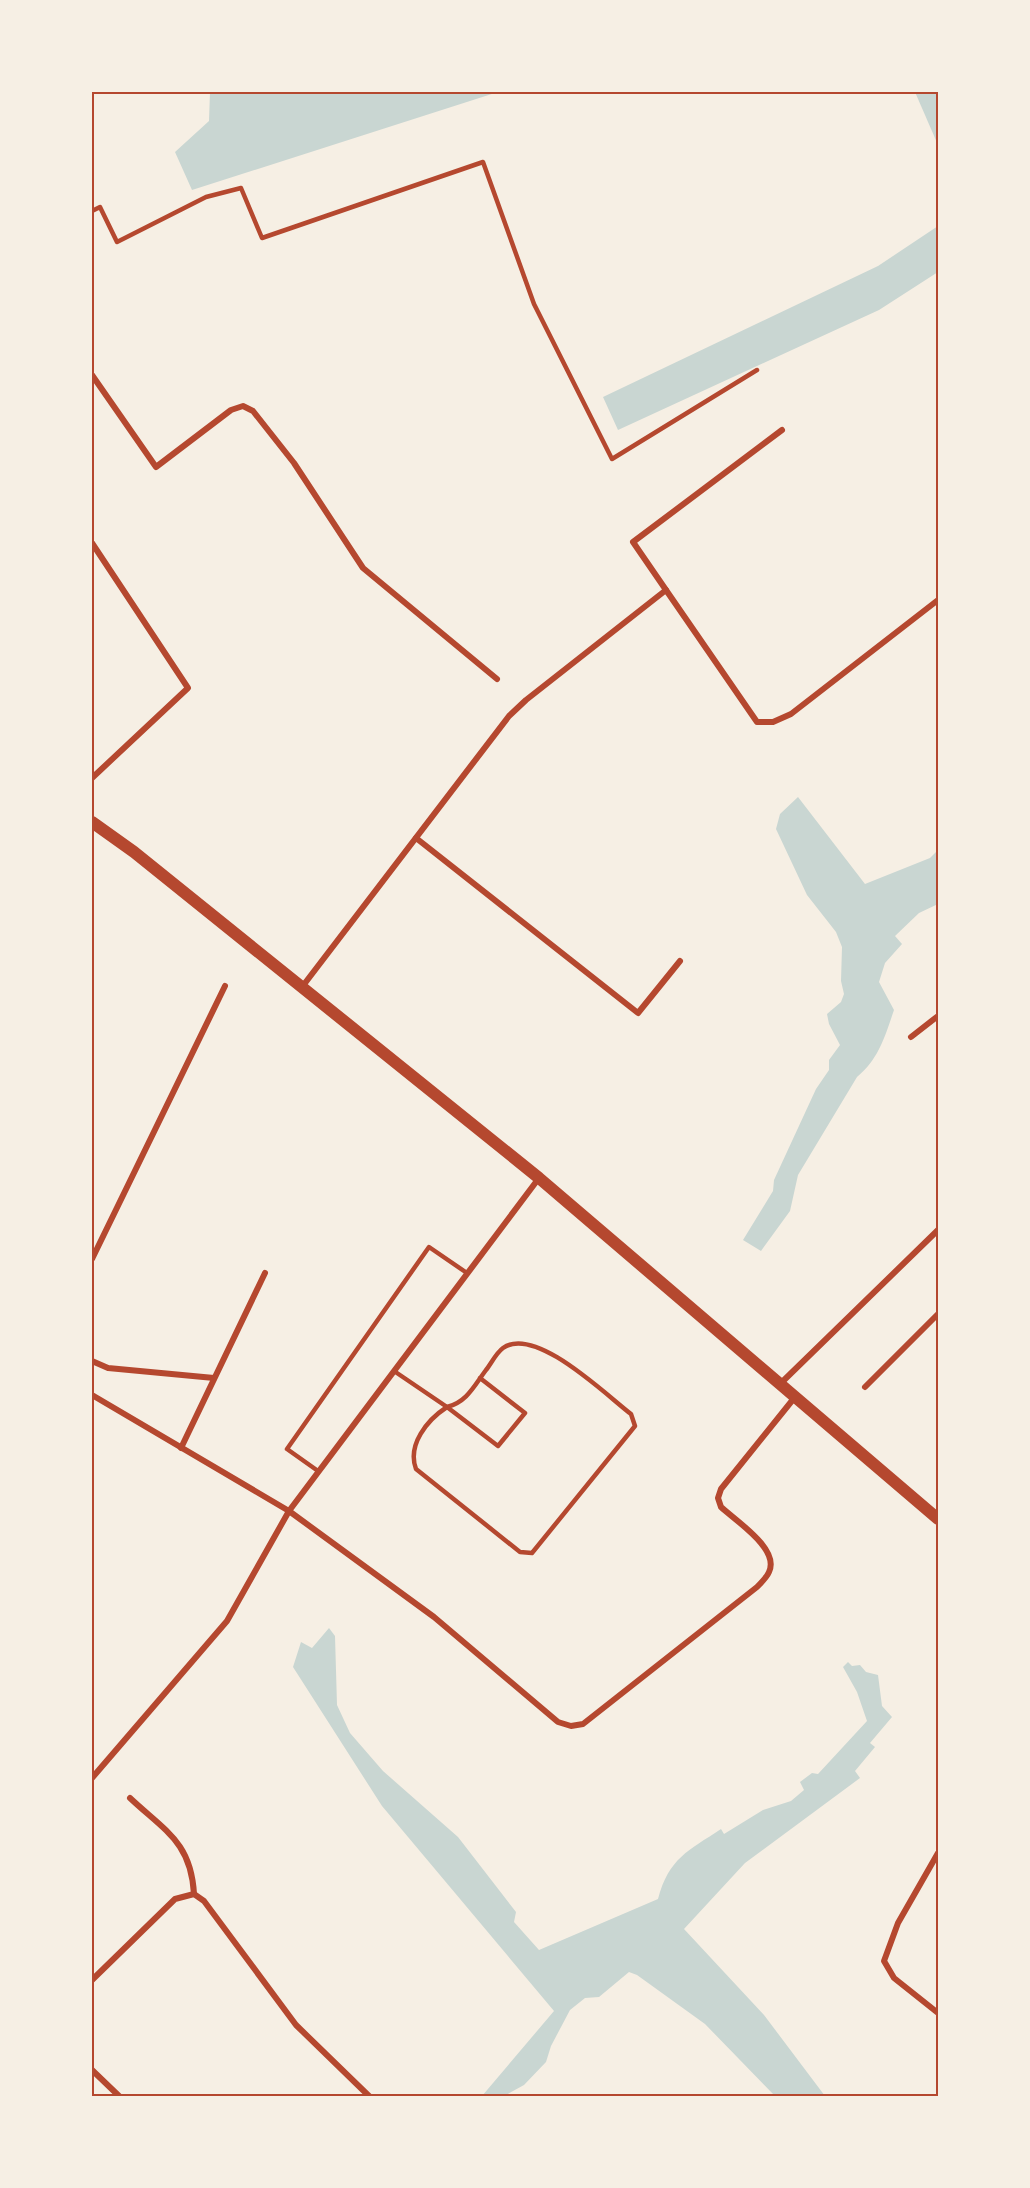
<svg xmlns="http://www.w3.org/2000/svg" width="1030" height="2188" font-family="Georgia,serif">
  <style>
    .water { fill: #c9d6d2 }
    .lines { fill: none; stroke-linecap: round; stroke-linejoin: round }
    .service { stroke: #b5482f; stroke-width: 4.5 }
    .minor { stroke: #b5482f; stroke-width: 6 }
    .secondary { stroke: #b5482f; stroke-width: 12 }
    .neatline { fill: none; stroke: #b5482f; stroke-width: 2 }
  </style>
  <rect width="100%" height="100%" fill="#f6efe4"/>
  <!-- water -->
  <g class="water">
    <path d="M 210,92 L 498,92 L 192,190 L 175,152 L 209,121 Z"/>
    <path d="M 915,92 L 938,92 L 938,145 Z"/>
    <path d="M 938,226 L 938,272 L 879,310 L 618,430 L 603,397 L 878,266 Z"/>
    <path d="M 798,797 L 865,884 L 930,858 L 938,850 L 938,904 L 919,913 L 895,936 L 902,944 L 885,963 L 879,982 L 894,1010 C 885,1036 879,1059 857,1077 L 798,1175 L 790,1211 L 761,1251 L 743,1240 L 773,1191 L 774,1180 L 816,1089 L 829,1070 L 829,1060 L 840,1045 L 829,1024 L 827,1014 L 841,1002 L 844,994 L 841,981 L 842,947 L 836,932 L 807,895 L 776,829 L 780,814 Z"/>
    <path d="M 329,1628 L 335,1636 L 337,1705 L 350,1733 L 383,1771 L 458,1837 L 516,1912 L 514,1922 L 539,1950 L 658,1899 C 669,1858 688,1851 721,1829 L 724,1834 L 763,1810 L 791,1801 L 804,1790 L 800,1782 L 812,1773 L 818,1774 L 867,1721 L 857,1692 L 843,1667 L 848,1662 L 852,1666 L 860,1665 L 866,1672 L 878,1675 L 882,1706 L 892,1717 L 870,1743 L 875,1747 L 855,1771 L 860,1778 L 745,1863 L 684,1929 L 764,2015 L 825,2096 L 775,2096 L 705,2024 L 637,1975 L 629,1972 L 599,1997 L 585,1998 L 570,2010 L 551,2046 L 546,2062 L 524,2085 L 504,2096 L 482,2096 L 554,2011 L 382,1806 L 293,1667 L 301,1642 L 312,1648 Z"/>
  </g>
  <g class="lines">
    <!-- service -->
    <g class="service">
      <path d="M 92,211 L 100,207 L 117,242 L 206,197 L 241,188 L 262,238 L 483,162 L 534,304 L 612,459 L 757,370"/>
      <path d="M 394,1371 L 447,1407 C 467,1402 474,1386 486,1370 C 491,1364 496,1353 503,1348 C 535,1325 606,1395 631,1414 L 635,1426 L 532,1553 L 520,1552 L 416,1469 C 407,1445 427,1420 447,1407 L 498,1446 L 525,1413 L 480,1378"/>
      <path d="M 318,1471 L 287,1449 L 429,1247 L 467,1273"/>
    </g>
    <!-- minor -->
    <g class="minor">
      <path d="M 92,375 L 156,467 L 231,410 L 243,406 L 253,411 L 294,463 L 363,568 L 497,679"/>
      <path d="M 92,543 L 188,688 L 92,778"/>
      <path d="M 666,590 L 633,542 L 782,430"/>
      <path d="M 416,838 L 638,1013 L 680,961"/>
      <path d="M 302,987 L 509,716 L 526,700 L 666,590 L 757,722 L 773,722 L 791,714 L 938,600"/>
      <path d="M 911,1037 L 938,1016"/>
      <path d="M 92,1259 L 225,986"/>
      <path d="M 92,1361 L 108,1368 L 214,1378"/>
      <path d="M 780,1384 L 938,1230"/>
      <path d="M 865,1387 L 938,1314"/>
      <path d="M 92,1395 L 289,1511 L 434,1617 L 558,1722 L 571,1726 L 583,1724 L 757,1587 C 761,1583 767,1577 769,1572 C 780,1549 736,1521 721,1507 L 718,1498 L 721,1489 L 795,1397"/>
      <path d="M 181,1448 L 265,1273"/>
      <path d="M 92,1778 L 227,1621 L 289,1511 L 539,1178"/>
      <path d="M 130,1798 C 165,1831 191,1842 194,1894"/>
      <path d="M 938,1853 L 898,1923 L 884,1961 L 894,1978 L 938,2013"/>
      <path d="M 92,1980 L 175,1899 L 194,1894 L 204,1901 L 296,2025 L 369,2096"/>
      <path d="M 92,2070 L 119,2096"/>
    </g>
    <!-- secondary -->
    <path class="secondary" d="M 92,822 L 134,852 L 539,1178 L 938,1519"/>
  </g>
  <!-- border -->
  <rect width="1030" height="2188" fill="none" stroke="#f6efe4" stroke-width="186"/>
  <rect x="93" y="93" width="844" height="2002" class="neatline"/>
</svg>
